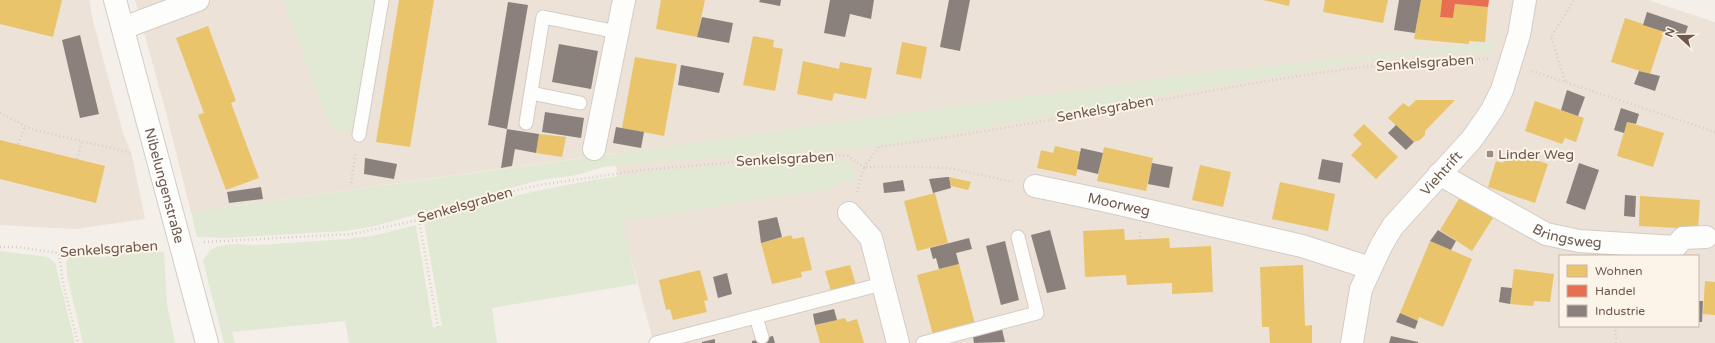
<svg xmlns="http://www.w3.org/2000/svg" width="1715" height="343" font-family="'Varela Round',sans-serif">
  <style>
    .residential { fill: #ece2d7; fill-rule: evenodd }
    .green { fill: #e1e9d5 }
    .homes { fill: #e9c46a }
    .shops { fill: #e76f51 }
    .industry { fill: #8a817c }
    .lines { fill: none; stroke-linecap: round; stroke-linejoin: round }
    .service-casing { stroke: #d3ccc7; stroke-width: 15 }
    .minor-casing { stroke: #d3ccc7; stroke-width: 24 }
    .path { stroke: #d5cfca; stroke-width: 2.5; stroke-dasharray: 1 3; stroke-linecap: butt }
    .service { stroke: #fdfdfc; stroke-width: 13 }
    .minor { stroke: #fdfdfc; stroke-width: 22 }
    .poi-dot { fill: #9d8d84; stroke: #fcf4e9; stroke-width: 1.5 }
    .labels { text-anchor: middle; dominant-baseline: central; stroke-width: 4; stroke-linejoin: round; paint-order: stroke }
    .street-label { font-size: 14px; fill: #6e584d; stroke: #fcf4e9 }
    .poi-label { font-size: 14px; fill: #6e584d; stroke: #fcf4e9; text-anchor: start }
  </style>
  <rect width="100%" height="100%" fill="#f4efe9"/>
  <!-- residential -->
  <g class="residential">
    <path d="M 0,0 L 89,0 L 93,21 L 123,133 L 132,156 L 145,219 L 75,229 L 0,225 Z"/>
    <path d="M 135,0 L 1648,0 L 1715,22 L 1715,343 L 656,343 L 652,337 L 623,227 L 615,153 L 191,212 L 166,112 ZM 1560,256 L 1698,256 L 1698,326 L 1560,326 Z"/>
  </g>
  <!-- green -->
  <g class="green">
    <path d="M 283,0 L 377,0 L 355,133 L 331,130 Z"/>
    <path d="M 1494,39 L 1494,48 L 1491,53 C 1446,52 1400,55 1355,62 C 1319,68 1283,76 1247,80 L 937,136 L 856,149 L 676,160 L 603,167 L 577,175 L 541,180 L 514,187 L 375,226 L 346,231 L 225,238 L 197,237 L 191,212 L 1197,73 L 1486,43 Z"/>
    <path d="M 843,159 L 851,164 L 856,181 C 845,182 836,182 829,189 L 622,221 L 637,284 L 492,308 L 497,343 L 349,343 L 345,321 L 232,332 L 235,343 L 224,343 L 203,261 L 210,250 L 219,246 L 231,244 L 259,245 L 347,239 L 377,235 L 416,225 L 433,328 L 442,326 L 424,222 C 499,197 579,180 658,171 C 719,164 781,163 843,159 Z"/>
    <path d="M 0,251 L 48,257 L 55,263 L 75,343 L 0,343 Z"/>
    <path d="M 146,251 L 164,252 L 167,304 L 175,343 L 83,343 L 68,280 L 66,263 L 69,256 L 104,257 Z"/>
  </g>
  <!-- homes -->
  <g class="homes">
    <path d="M 0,0 L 62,0 L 53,37 L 0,24 Z"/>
    <path d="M 399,0 L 434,0 L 410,147 L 376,142 Z"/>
    <path d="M 661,0 L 705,0 L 697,37 L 656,29 Z"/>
    <path d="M 1263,0 L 1290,0 L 1289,6 Z"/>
    <path d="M 1325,0 L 1388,0 L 1383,23 L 1323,12 Z"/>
    <path d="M 1421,0 L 1442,0 L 1440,17 L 1453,18 L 1455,4 L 1488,7 L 1485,42 L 1469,41 L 1469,44 L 1414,39 Z"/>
    <path d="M 1625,18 L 1664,31 L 1650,74 L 1611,62 Z"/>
    <path d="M 208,26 L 236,101 L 231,103 L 259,178 L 226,190 L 198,115 L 204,113 L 176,38 Z"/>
    <path d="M 753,36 L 774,40 L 773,47 L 783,49 L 775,91 L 743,85 Z"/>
    <path d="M 902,42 L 927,47 L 921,79 L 896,74 Z"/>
    <path d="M 635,57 L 677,64 L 664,136 L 622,128 Z"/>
    <path d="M 803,61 L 839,69 L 840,62 L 872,68 L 866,99 L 834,93 L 832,101 L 797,94 Z"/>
    <path d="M 1416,100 L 1455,100 L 1425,131 L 1425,135 L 1420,140 L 1414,142 L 1388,118 L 1403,103 L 1409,107 Z"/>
    <path d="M 1535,101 L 1584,118 L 1576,142 L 1565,138 L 1562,144 L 1525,131 Z"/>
    <path d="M 1627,122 L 1664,133 L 1653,167 L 1617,156 Z"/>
    <path d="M 1364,124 L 1398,157 L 1376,179 L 1351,155 L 1362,144 L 1353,135 Z"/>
    <path d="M 539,134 L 566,137 L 562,157 L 536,153 Z"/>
    <path d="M 0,140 L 105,166 L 96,203 L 0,179 Z"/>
    <path d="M 1055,146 L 1081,152 L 1076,176 L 1037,168 L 1041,150 L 1053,153 Z"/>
    <path d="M 1104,147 L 1153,158 L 1146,191 L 1097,181 Z"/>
    <path d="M 1507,151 L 1548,164 L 1535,203 L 1488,187 L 1496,161 L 1503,163 Z"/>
    <path d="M 1200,165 L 1231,172 L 1223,207 L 1192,200 Z"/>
    <path d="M 949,177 L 971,182 L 968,190 L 951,186 Z"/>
    <path d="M 1280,182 L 1335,194 L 1328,231 L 1272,219 Z"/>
    <path d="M 935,193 L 948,243 L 917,251 L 904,201 Z"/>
    <path d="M 1640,196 L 1700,200 L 1698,229 L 1639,226 Z"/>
    <path d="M 1460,197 L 1493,218 L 1472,251 L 1440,230 Z"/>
    <path d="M 1124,229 L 1125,240 L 1169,238 L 1170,248 L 1211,246 L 1213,292 L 1172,294 L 1172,283 L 1127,285 L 1126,275 L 1085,277 L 1083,231 Z"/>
    <path d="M 791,235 L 793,239 L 804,237 L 812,270 L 801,272 L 802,277 L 772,284 L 761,243 Z"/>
    <path d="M 1430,241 L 1472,259 L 1443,327 L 1419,317 L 1418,321 L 1400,313 Z"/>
    <path d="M 959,264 L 975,324 L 933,335 L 917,275 Z"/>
    <path d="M 850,265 L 856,285 L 831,291 L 825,271 Z"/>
    <path d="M 1303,265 L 1305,326 L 1312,325 L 1312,343 L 1270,343 L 1269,327 L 1262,327 L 1260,267 Z"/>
    <path d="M 1514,269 L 1554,274 L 1550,302 L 1534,301 L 1533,306 L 1510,304 Z"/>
    <path d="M 700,270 L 708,300 L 704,301 L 707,312 L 673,320 L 670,309 L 666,310 L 659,280 Z"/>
    <path d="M 1705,281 L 1715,282 L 1715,315 L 1703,314 Z"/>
    <path d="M 845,318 L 847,322 L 857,319 L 864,343 L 820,343 L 815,325 Z"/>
  </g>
  <!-- shops -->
  <path class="shops" d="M 1442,0 L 1489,0 L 1488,7 L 1455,4 L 1453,18 L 1440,17 Z"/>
  <!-- industry -->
  <g class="industry">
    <path d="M 760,0 L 781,0 L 780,6 L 759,2 Z"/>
    <path d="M 830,0 L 874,0 L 871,19 L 850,14 L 845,37 L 824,33 Z"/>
    <path d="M 949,0 L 970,0 L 960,51 L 940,47 Z"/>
    <path d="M 1399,0 L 1421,0 L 1415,33 L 1394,30 Z"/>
    <path d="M 508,2 L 528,5 L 507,129 L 488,125 Z"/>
    <path d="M 1647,12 L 1688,26 L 1684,38 L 1643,25 Z"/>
    <path d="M 702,17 L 733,23 L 729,43 L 697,37 Z"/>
    <path d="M 80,35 L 99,114 L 80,118 L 62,40 Z"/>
    <path d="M 559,44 L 598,51 L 591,89 L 552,82 Z"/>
    <path d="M 681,65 L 724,73 L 719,93 L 678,85 Z"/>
    <path d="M 1639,71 L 1660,76 L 1655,91 L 1634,84 Z"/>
    <path d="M 1567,90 L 1585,97 L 1578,116 L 1561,110 Z"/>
    <path d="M 1621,108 L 1639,114 L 1636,124 L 1627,122 L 1624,133 L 1614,130 Z"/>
    <path d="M 545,112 L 584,118 L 581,138 L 542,132 Z"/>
    <path d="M 1396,125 L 1414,142 L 1406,150 L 1388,133 Z"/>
    <path d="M 616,127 L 644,132 L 641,148 L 613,143 Z"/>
    <path d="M 507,129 L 539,134 L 536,153 L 515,149 L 512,166 L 501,168 Z"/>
    <path d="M 1081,148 L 1103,153 L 1098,174 L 1077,169 Z"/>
    <path d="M 365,158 L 397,164 L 394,179 L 364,174 Z"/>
    <path d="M 1322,159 L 1343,163 L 1340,183 L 1318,179 Z"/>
    <path d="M 1152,163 L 1173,167 L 1169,188 L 1148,184 Z"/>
    <path d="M 1579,163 L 1599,170 L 1585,210 L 1566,203 Z"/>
    <path d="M 947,177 L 949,177 L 951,188 L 933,193 L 929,179 Z"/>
    <path d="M 903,180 L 905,191 L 884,193 L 883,183 Z"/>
    <path d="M 261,187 L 263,199 L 229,203 L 227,192 Z"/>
    <path d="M 1625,195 L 1636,196 L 1635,217 L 1624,216 Z"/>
    <path d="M 777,217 L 782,237 L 761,243 L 758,221 Z"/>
    <path d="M 1050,230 L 1066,289 L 1047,293 L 1031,235 Z"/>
    <path d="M 1438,230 L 1456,241 L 1451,250 L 1430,241 Z"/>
    <path d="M 969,238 L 972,249 L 956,253 L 959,264 L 939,269 L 936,258 L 933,259 L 930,248 Z"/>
    <path d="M 1005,241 L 1019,300 L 1001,305 L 986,246 Z"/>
    <path d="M 1607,249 L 1635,251 L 1635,256 L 1606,256 Z"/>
    <path d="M 727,273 L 732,294 L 718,298 L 713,277 Z"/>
    <path d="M 1501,287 L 1512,288 L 1510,304 L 1499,302 Z"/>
    <path d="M 1698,301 L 1703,301 L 1702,322 L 1698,322 Z"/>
    <path d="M 834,309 L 837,320 L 815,325 L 813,314 Z"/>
    <path d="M 1400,313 L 1418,321 L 1415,329 L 1396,322 Z"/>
    <path d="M 1002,329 L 1005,342 L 974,343 L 973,337 Z"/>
    <path d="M 773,336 L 775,343 L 752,343 L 752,341 Z"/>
    <path d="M 1391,336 L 1418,342 L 1418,343 L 1389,343 Z"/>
    <path d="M 715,339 L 715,343 L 702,343 L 702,342 Z"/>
  </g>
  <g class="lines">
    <defs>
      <g id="service">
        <path d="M 531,93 L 580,103"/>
        <path d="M 526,123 L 543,17 L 617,32"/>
        <path d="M 359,135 L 382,0"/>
        <path d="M 756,317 L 762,337"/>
        <path d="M 656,343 L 882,284"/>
        <path d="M 923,343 L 1037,313 L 1018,237"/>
      </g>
      <g id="minor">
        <path id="s1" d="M 115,0 L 207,343"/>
        <path d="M 123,28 L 198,0"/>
        <path d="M 594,149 L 624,0"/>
        <path id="s2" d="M 1439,174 L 1546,234 L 1579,241 L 1675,247 L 1683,238 L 1706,237"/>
        <path id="s3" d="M 1035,186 L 1102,200 L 1302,246 L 1370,268"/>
        <path d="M 849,213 L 871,238 L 898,343"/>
        <path id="s4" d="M 1352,343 L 1361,289 L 1382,244 L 1393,226 L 1472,139 L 1492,110 L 1502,90 L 1519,35 L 1525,0"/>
      </g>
    </defs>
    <!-- service casing -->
    <use href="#service" class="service-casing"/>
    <!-- minor casing -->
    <use href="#minor" class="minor-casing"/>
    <!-- path -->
    <g class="path">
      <path d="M 1532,71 L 1715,132"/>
      <path d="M 1565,81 L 1551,37 L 1574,0"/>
      <path d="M 0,113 L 31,129 L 132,153"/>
      <path d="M 18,144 L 25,126"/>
      <path d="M 77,159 L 82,141"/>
      <path d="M 351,183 L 356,152"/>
      <path d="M 857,192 L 864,167 L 922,167 L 949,168 L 1013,182"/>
      <path d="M 419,220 L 438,327"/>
      <path d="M 1140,232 L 1140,239"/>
      <path d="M 204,242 L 352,234 L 419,220 L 486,197 L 540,185 L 642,170 L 830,154 L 848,156 L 864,167 L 879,147 C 991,132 1103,110 1215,90 C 1305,74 1397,59 1488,59"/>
      <path d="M 0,247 L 17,247 L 59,253 L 157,246"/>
      <path d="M 59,254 L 63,283 L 78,343"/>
      <path d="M 1615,326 L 1616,343"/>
    </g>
    <!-- service -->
    <use href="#service" class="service"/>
    <!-- minor -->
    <use href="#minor" class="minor"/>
  </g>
  <!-- markers -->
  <rect class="poi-dot" x="1486" y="150" width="8" height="8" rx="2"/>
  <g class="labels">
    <!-- street labels -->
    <g class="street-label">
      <text transform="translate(1425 63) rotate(-4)">Senkelsgraben</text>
      <text transform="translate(1105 109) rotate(-10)">Senkelsgraben</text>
      <text transform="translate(785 159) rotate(-3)">Senkelsgraben</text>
      <text stroke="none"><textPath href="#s4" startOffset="197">Viehtrift</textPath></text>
      <text stroke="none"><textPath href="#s1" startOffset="192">Nibelungenstraße</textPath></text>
      <text stroke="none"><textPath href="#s3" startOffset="86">Moorweg</textPath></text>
      <text transform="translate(465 205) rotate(-16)">Senkelsgraben</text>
      <text stroke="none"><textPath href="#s2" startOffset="144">Bringsweg</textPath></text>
      <text transform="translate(109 249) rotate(-4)">Senkelsgraben</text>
    </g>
    <!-- poi labels -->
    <g class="poi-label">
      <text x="1498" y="154">Linder Weg</text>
    </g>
  </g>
  <!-- legend -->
  <rect x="1559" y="255" width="140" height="72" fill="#fcf4e9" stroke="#c3b6ab"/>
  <rect x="1567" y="265" width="20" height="12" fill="#e9c46a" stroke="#c3b6ab"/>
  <text x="1595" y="275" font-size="12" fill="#6e584d">Wohnen</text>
  <rect x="1567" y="285" width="20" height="12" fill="#e76f51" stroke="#c3b6ab"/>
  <text x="1595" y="295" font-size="12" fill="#6e584d">Handel</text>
  <rect x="1567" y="305" width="20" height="12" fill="#8a817c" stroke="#c3b6ab"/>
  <text x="1595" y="315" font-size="12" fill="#6e584d">Industrie</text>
  <!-- north arrow -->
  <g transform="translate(1679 36) rotate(291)" stroke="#fcf4e9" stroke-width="3" paint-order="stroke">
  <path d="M0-3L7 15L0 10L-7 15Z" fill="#6e584d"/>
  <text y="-6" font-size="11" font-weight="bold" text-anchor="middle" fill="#6e584d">N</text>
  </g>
</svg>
